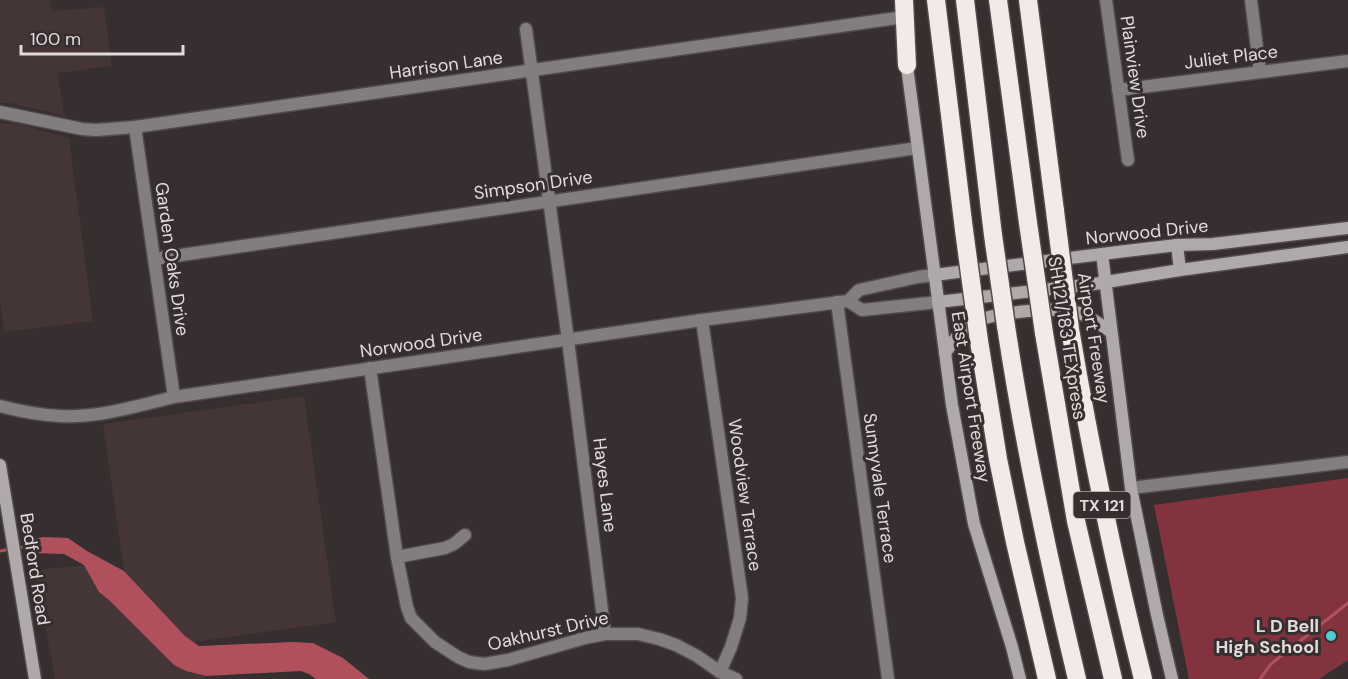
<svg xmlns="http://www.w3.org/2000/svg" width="1348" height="679" font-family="'DM Sans',sans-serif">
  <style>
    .built { fill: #443536 }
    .green { fill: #83333e }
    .water { fill: #b0505d }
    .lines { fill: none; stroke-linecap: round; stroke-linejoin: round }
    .stream { stroke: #b0505d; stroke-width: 3 }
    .minor-casing { stroke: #514a4b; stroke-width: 15 }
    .tertiary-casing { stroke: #514a4b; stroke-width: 15 }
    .secondary-casing { stroke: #514a4b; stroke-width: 15 }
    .motorway-casing { stroke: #514a4b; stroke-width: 21 }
    .minor { stroke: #827d7e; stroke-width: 12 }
    .tertiary { stroke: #827d7e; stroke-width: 12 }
    .secondary { stroke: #b0a9a9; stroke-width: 12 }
    .motorway { stroke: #f4e9e9; stroke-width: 18 }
    .motorway-bridge-casing { stroke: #514a4b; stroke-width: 21; stroke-linecap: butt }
    .motorway-bridge { stroke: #f4e9e9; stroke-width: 18 }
    .poi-dot { fill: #52cdcc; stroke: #362e2f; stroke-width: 2 }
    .labels { text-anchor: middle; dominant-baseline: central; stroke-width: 6; stroke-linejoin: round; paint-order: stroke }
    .shield { fill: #362e2f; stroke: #aea7a8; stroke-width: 1.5 }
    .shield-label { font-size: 16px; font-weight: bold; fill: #e1dbdc }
    .street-label { font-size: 18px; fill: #e1dbdc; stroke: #362e2f }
    .poi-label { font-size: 18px; font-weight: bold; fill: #e1dbdc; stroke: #362e2f; text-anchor: end }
  </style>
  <rect width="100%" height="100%" fill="#362e2f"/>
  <!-- built -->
  <g class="built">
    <path d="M 0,0 L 50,0 L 52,11 L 104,7 L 112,66 L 58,73 L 64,117 L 50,112 L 10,103 L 0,103 Z"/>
    <path d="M 0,123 L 19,124 L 69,138 L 93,321 L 4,332 L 0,300 Z"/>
    <path d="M 304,396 L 336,622 L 194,642 L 185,636 L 124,571 L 103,424 Z"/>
    <path d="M 84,565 L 99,592 L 109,600 L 174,665 L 186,671 L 206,676 L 206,679 L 55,679 L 35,570 Z"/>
  </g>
  <!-- green -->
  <path class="green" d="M 1348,478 L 1348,660 L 1319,679 L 1189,679 L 1154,505 Z"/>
  <!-- water -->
  <path class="water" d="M 44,537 L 68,538 L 87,551 L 124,571 L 185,636 L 199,646 L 292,642 L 313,643 L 343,658 L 369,679 L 316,679 L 309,674 L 301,671 L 206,676 L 186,671 L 174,665 L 109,600 L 99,592 L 84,565 L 64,554 L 33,553 L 31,539 Z"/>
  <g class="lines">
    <!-- stream -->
    <g class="stream">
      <path d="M 17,548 L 34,545"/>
      <path d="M 0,551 L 11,549"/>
      <path d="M 1260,679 L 1271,664 L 1348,603"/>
    </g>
    <defs>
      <g id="minor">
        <path d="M 1106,0 L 1128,160"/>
        <path d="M 1251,0 L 1260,72"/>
        <path d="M 526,29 L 568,340 L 605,634"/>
        <path d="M 1118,90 L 1348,61"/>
        <path d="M 0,112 L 82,129 L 96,130 L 135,127 L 897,18"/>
        <path d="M 135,127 L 174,397"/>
        <path d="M 154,259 L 917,148"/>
        <path d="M 837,302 L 888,679"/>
        <path d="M 702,320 L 742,598 L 740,618 L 731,647 L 720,672"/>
        <path d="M 370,368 L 397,557 L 407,607 L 411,618 L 435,642 L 458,657 L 469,662 L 484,664 L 508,660 L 585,638 L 605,634 L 638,634 L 659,639 L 676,645 L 697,656 L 720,672 L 736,679"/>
        <path d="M 1131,488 L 1348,462"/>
        <path d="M 397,557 L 445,548 L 454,544 L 465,535"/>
      </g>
      <g id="tertiary">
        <path d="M 848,301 L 862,310 L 938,302"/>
        <path d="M 0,406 C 19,411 40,415 60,416 C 98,418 137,406 174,397 L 702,320 L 848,301 L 859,290 L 918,277 L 934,275"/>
      </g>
      <g id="secondary">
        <path d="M 906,59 L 952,405 L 974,524 L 1012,647 L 1020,679"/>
        <path d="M 1177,245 L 1180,270"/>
        <path d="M 1102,254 L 1131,488 L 1157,615 L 1172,679"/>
        <path d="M 934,275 L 1126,251 L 1177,245 L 1213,244 L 1348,228"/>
        <path d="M 938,302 L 1094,284 L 1180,270 L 1348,247"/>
        <path d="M 945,353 C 952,343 959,332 969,325 C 988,312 1057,306 1079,313 C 1091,317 1101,325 1111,332"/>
        <path d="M 0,465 L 35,679"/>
      </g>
      <g id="motorway">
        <path d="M 904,0 L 907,65"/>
        <path d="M 936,0 L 964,230"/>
        <path d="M 965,0 L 993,235"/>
        <path d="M 998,0 L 1028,223"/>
        <path d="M 1028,0 L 1055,211"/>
        <path d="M 1006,326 C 1024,445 1049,562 1077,679"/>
        <path d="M 1070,329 C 1090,447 1114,563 1143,679"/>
        <path d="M 1044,333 L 1076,521 L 1113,679"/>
        <path d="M 979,341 L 998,459 L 1015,542 L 1047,679"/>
      </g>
    </defs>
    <!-- minor casing -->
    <use href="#minor" class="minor-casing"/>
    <!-- tertiary casing -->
    <use href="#tertiary" class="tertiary-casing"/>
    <!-- secondary casing -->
    <use href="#secondary" class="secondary-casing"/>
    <!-- motorway casing -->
    <use href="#motorway" class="motorway-casing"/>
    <!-- minor -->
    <use href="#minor" class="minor"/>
    <!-- tertiary -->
    <use href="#tertiary" class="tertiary"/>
    <!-- secondary -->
    <use href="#secondary" class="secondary"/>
    <!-- motorway -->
    <use href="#motorway" class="motorway"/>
    <defs>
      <g id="motorway-bridge">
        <path d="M 1055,211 L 1070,329"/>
        <path d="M 1028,223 L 1044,333"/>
        <path d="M 964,230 L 979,341"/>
        <path d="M 993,235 L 1006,326"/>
      </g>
    </defs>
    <!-- motorway-bridge casing -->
    <use href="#motorway-bridge" class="motorway-bridge-casing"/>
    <!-- motorway-bridge -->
    <use href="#motorway-bridge" class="motorway-bridge"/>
  </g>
  <!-- markers -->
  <circle class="poi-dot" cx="1331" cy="636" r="6"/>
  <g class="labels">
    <!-- shield labels -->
    <rect class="shield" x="1073.5" y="492" width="57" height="26" rx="4.5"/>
    <g class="shield-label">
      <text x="1102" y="505">TX 121</text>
    </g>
    <!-- street labels -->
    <g class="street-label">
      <text transform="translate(1231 57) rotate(-7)">Juliet Place</text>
      <text transform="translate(446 65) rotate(-8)">Harrison Lane</text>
      <text transform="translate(1135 77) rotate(82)">Plainview Drive</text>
      <text transform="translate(533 185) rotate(-8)">Simpson Drive</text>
      <text transform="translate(1147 232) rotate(-6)">Norwood Drive</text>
      <text transform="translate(172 259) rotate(82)">Garden Oaks Drive</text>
      <text transform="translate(1067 338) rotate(81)">SH 121/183 TEXpress</text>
      <text transform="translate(1094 338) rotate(81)">Airport Freeway</text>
      <text transform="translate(421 343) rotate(-8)">Norwood Drive</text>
      <text transform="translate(971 397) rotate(81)">East Airport Freeway</text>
      <text transform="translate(605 485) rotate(83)">Hayes Lane</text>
      <text transform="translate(880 488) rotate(82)">Sunnyvale Terrace</text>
      <text transform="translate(745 495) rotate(82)">Woodview Terrace</text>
      <text transform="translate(35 569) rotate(81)">Bedford Road</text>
      <text transform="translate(548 631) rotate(-13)">Oakhurst Drive</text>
    </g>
    <!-- poi labels -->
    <g class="poi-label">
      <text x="1319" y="626">L D Bell<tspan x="1319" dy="21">High School</tspan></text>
    </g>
  </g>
  <!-- scale -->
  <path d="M21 45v9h162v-9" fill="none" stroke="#e1dbdc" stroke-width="3"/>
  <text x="30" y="45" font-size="18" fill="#e1dbdc" stroke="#362e2f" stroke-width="4.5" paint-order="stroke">100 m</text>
</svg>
